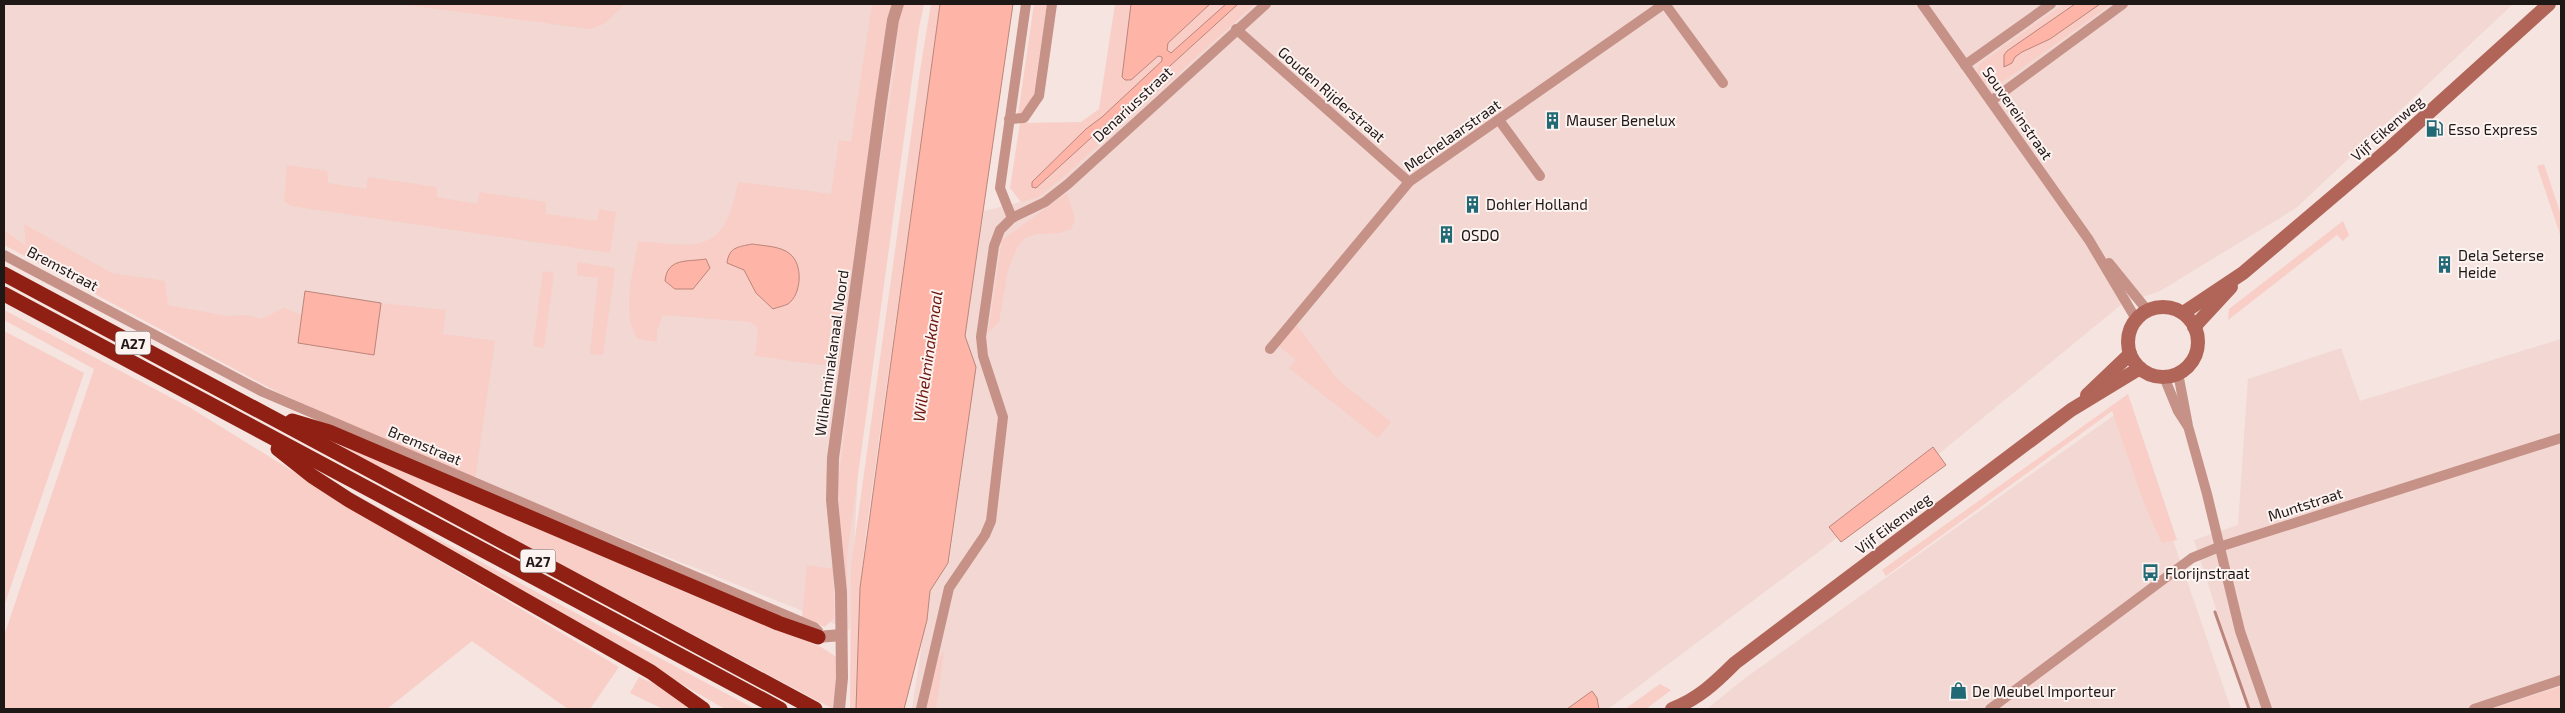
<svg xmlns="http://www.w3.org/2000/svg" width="2565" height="713" font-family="'Exo 2',sans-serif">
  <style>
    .built { fill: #f2d7d2 }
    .green { fill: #f8cec7; fill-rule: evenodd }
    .water { fill: #feb4a6; stroke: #bb857b }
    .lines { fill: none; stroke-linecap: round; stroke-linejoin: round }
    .stream { stroke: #bb857b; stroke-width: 3 }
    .minor { stroke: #c69187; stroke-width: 10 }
    .tertiary { stroke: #c69187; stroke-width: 12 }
    .secondary { stroke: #b16558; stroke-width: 14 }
    .motorway { stroke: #8f2013; stroke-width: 15 }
    .labels { text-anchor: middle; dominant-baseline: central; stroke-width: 4; stroke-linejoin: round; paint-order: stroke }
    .shield { fill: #fdf3f1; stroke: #615a58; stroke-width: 1 }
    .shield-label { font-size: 14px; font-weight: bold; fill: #1e1817 }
    .street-label { font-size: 15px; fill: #1e1817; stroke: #fdf3f1 }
    .poi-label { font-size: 15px; fill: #1e1817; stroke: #fdf3f1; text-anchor: start }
    .water-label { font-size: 16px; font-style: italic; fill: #6a160c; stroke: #fdf3f1 }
  </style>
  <rect width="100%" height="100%" fill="#f5e4e0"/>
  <!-- built -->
  <g class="built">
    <path d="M 4,4 L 902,4 L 863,369 L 850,630 L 553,511 L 471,475 L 4,242 Z"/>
    <path d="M 1255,4 L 2513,4 L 2296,208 L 2160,291 L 2122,304 L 1825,547 L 1608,709 L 912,709 L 930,591 L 949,563 L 976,367 L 965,336 L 984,211 L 1037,198 Z"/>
    <path d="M 2561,339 L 2561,681 L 2475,709 L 2248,709 L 2194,540 L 2238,525 L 2248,379 L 2341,348 L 2360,401 Z"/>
    <path d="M 2127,406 L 2231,709 L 1707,709 L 1744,679 Z"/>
  </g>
  <!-- green -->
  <g class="green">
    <path d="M 399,4 L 625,4 L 605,23 L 591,29 Z"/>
    <path d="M 872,4 L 892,4 L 887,17 L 838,367 L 755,356 L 758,328 L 750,322 L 663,315 L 657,330 L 657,342 L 638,339 C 620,315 634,269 638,241 C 702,247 724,254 738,182 L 831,194 L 839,140 L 851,142 ZM 752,244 L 780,249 L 790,303 L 773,308 L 756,293 L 744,270 L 735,267 Z"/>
    <path d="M 904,4 L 924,4 L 919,28 L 847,556 L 847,600 L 845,600 L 838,486 L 870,225 L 895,67 L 898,26 Z"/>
    <path d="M 931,4 L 940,4 L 866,533 L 860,588 L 858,698 L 856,709 L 850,709 L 851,567 L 920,71 Z"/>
    <path d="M 1034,4 L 1047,4 L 1033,99 L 1024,116 L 1018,115 Z"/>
    <path d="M 1115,4 L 1131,4 L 1122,75 L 1129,81 L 1158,56 L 1162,57 L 1162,61 L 1102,117 L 1086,129 L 1033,182 L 1032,187 L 1036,188 L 1238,4 L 1255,4 L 1061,179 L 1037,198 L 1021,202 L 1010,188 L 1020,123 L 1081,122 L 1099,109 Z"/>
    <path d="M 1210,4 L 1226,4 L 1173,53 L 1168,52 L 1166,48 L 1168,43 Z"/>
    <path d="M 2064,4 L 2075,4 L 2007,51 L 2004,55 L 2005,65 L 2012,63 L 2015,57 L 2022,52 L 2059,33 L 2100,4 L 2111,4 L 2001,83 L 1990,86 C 1981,82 1973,73 1981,63 Z"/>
    <path d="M 2544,164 L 2561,215 L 2561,237 L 2537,166 Z"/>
    <path d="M 287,165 L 327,171 L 328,183 L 366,189 L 368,177 L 437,187 L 437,197 L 477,204 L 480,192 L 546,202 L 546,214 L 597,221 L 599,209 L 616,212 L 610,253 L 291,206 L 284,201 Z"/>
    <path d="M 1067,193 L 1075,219 L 1071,229 L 1060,233 L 1036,234 L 1025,238 L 1017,248 L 1008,270 L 999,322 L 988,333 L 1002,240 Z"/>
    <path d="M 2343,221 L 2349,235 L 2343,241 L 2337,235 L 2228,320 L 2229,309 Z"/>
    <path d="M 24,224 L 112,273 L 165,281 L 168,305 L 227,316 L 247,315 L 261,319 L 284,308 L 302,315 L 298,343 L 374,355 L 381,303 L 446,310 L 443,334 L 495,341 L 475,480 L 277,392 L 4,245 L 4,230 L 26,246 Z"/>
    <path d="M 577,262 L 615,268 L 603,355 L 590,354 L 598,278 L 577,275 Z"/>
    <path d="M 543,271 L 554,273 L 544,348 L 533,346 Z"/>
    <path d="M 4,310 L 189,407 L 414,546 L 619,667 L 590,709 L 568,709 L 472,641 L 387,709 L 4,709 L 4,636 L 94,369 L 4,320 Z"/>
    <path d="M 1296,324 L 1338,380 L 1391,422 L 1378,438 L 1289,368 L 1296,360 L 1278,345 Z"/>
    <path d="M 4,331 L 84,373 L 4,606 Z"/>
    <path d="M 2128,394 L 2177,540 L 2162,543 L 2145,506 L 2112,411 L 1886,576 L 1882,570 Z"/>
    <path d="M 335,444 L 384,461 L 652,578 L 821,647 L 835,656 L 838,663 L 833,709 Z"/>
    <path d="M 337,485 L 755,709 L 725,709 Z"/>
    <path d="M 807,565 L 833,569 L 834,618 L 825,627 L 802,618 Z"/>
    <path d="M 944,652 L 936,709 L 924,709 L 939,657 Z"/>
    <path d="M 639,677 L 666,689 L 695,709 L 663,709 L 630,693 Z"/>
    <path d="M 1660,684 L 1671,690 L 1646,709 L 1625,709 Z"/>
    <path d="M 2561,686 L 2561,709 L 2491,709 Z"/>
  </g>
  <!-- water -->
  <g class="water">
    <path d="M 940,4 L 1013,4 L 965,336 L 976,367 L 948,563 L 930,591 L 927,620 L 904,709 L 856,709 L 860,588 Z"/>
    <path d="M 1131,4 L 1210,4 L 1168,43 L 1167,50 L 1171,53 L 1226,4 L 1238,4 L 1036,188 L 1032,187 L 1032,182 L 1086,129 L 1102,117 L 1162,61 L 1162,57 L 1158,56 L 1131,80 L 1125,80 L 1122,77 Z"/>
    <path d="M 2075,4 L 2100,4 L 2050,39 L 2022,52 L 2015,57 L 2012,63 L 2004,67 L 2004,55 L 2007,51 Z"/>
    <path d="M 752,244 C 764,246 781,246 790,254 C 803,264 802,294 788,304 C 784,306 778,307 773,309 L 756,293 L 744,270 L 727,263 C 729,247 738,247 752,244 Z"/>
    <path d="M 706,259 L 710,268 L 693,289 L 675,289 L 665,281 C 667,257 689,262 706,259 Z"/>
    <path d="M 305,291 L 381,303 L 374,355 L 298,343 Z"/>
    <path d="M 1933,447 L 1946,465 L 1841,542 L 1829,527 Z"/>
    <path d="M 1592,691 L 1597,698 L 1599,709 L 1567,709 Z"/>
  </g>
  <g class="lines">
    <!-- stream -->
    <path class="stream" d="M 2215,612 L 2249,709"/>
    <!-- minor -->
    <g class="minor">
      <path d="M 1665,4 L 1723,83"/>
      <path d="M 1922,4 L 2089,240 L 2136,319"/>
      <path d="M 1236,29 L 1409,182"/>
      <path d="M 1965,65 L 2051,4"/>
      <path d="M 1991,101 L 2123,4"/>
      <path d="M 1009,119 L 1024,118 L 1039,96 L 1052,4"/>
      <path d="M 1499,120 L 1540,176"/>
      <path d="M 1012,218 L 1000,188 L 1026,4"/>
      <path d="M 4,255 L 263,392 L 814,627 L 818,631 L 818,637"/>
      <path d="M 2109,263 L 2147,310"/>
      <path d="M 1270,349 L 1409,182 L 1664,4"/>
      <path d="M 2178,373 L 2188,426 L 2207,494 L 2240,631 L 2267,709"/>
      <path d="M 2164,377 L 2178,411 L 2187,425"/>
      <path d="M 921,709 L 949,588 L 985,535 L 991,521 L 1003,417 L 983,356 L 981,337 L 994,246 L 1000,230 L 1012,218 L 1045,202 L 1068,184 L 1266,4"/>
      <path d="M 1990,709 L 2192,558 L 2219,547 L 2561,438"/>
      <path d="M 2474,709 L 2561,680"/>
    </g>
    <!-- tertiary -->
    <g class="tertiary">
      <path d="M 818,637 L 841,635"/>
      <path d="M 839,709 L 842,678 L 841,592 L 832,500 L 833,458 L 881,102 L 893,20 L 898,4"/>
    </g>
    <!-- secondary -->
    <g class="secondary">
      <circle cx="2163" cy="342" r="35"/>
      <path d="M 2183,313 L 2243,273 L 2390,148 L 2549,4"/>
      <path d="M 2194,327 L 2231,287"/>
      <path d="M 2087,395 L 2130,354"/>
      <path d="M 1672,709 C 1698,699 1715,683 1735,663 L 2071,410 L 2140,368"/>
    </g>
    <!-- motorway -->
    <g class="motorway">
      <path d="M 4,274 L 815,709"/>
      <path d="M 4,294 L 780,709"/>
      <path d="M 292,421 L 329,432 L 778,623 L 818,637"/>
      <path d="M 278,449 L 312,476 L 349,500 L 651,672 L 703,709"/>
    </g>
  </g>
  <!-- icons -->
  <defs>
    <symbol id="building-bare" viewBox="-9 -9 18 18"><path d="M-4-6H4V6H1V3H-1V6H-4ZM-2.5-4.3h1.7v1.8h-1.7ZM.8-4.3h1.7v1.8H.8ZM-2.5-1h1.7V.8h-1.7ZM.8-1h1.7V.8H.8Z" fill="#206975" stroke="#fdf3f1" stroke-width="2.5" paint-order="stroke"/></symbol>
    <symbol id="fuel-bare" viewBox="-9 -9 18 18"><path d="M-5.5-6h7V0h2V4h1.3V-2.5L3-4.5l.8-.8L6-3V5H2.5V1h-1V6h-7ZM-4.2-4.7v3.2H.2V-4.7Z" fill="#206975" stroke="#fdf3f1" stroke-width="2.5" paint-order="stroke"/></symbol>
    <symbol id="bus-bare" viewBox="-9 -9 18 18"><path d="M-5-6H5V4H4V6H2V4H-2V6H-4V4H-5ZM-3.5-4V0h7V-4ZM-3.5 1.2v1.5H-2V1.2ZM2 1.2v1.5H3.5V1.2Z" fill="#206975" stroke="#fdf3f1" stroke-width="2.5" paint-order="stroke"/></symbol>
    <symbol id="shop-bare" viewBox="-9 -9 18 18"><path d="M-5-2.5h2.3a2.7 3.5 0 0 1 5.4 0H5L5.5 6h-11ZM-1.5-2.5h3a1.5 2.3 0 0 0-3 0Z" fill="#206975" stroke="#fdf3f1" stroke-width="2.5" paint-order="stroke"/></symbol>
  </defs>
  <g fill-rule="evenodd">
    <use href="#building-bare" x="1540" y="108" width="25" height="25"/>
    <use href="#fuel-bare" x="2422" y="116" width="25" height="25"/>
    <use href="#building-bare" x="1460" y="192" width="25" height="25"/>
    <use href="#building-bare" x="1434" y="222" width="25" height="25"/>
    <use href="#building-bare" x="2432" y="252" width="25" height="25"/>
    <use href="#bus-bare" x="2138" y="560" width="25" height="25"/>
    <use href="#shop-bare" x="1946" y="678" width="25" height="25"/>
  </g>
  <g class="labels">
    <!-- shield labels -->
    <g class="shield">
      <rect x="115.5" y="331.5" width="35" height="23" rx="4"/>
      <rect x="520.5" y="549.5" width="35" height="23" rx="4"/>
    </g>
    <g class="shield-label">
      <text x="133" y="343">A27</text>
      <text x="538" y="561">A27</text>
    </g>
    <!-- street labels -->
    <g class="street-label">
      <text transform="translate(1332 94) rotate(41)">Gouden Rijderstraat</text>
      <text transform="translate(1132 104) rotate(-43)">Denariusstraat</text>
      <text transform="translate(2018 113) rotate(55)">Souvereinstraat</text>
      <text transform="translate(2387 128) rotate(-41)">Vijf Eikenweg</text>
      <text transform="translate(1452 135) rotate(-35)">Mechelaarstraat</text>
      <text transform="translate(63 268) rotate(28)">Bremstraat</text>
      <text transform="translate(831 353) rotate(-82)">Wilhelminakanaal Noord</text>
      <text transform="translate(425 445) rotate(23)">Bremstraat</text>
      <text transform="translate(2305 504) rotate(-18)">Muntstraat</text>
      <text transform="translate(1893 523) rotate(-37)">Vijf Eikenweg</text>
    </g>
    <!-- poi labels -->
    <g class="poi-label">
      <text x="1566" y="120">Mauser Benelux</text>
      <text x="2448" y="129">Esso Express</text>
      <text x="1486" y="204">Dohler Holland</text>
      <text x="1461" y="235">OSDO</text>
      <text x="2458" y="255">Dela Seterse<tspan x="2458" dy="17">Heide</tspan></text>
      <text x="2165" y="573">Florijnstraat</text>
      <text x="1972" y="691">De Meubel Importeur</text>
    </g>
    <!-- water labels -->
    <g class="water-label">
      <text transform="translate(927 356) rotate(-82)">Wilhelminakanaal</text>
    </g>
  </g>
  <!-- border -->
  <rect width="2565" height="713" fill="none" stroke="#1e1817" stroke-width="10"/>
</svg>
